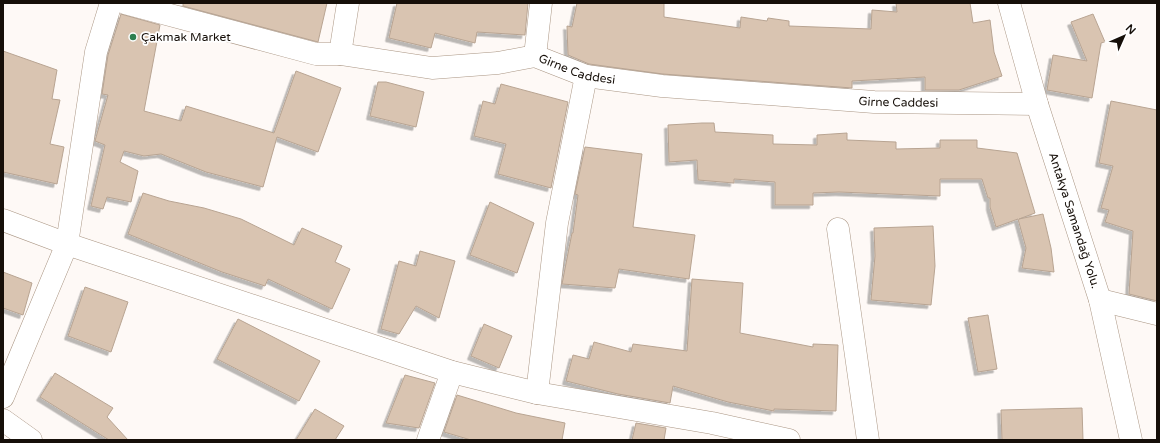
<svg xmlns="http://www.w3.org/2000/svg" width="1160" height="443" font-family="'Varela Round',sans-serif">
  <style>
    .building { fill: #d9c4b1; stroke: #b8a492; filter: url(#shadow) }
    .lines { fill: none; stroke-linecap: round; stroke-linejoin: round }
    .minor-casing { stroke: #aa9684; stroke-width: 23 }
    .tertiary-casing { stroke: #aa9684; stroke-width: 23 }
    .minor { stroke: #fff; stroke-width: 22 }
    .tertiary { stroke: #fff; stroke-width: 22 }
    .poi-dot { fill: #2d7f50; stroke: #fff; stroke-width: 1.5 }
    .labels { text-anchor: middle; dominant-baseline: central; stroke-width: 3.5; stroke-linejoin: round; paint-order: stroke }
    .poi-label { font-size: 12px; fill: #160f09; stroke: #fff; text-anchor: start }
    .street-label { font-size: 12px; fill: #160f09; stroke: #fff }
  </style>
  <defs>
    <filter id="shadow"><feDropShadow dx="-3.5" dy="3.5" stdDeviation="0" flood-color="#0004"/></filter>
  </defs>
  <rect width="100%" height="100%" fill="#fef9f6"/>
  <!-- building -->
  <g class="building">
    <path d="M 183,3 L 327,3 L 318,42 L 183,6 Z"/>
    <path d="M 397,3 L 528,3 L 525,35 L 477,32 L 475,43 L 435,33 L 431,48 L 389,38 Z"/>
    <path d="M 577,3 L 664,3 L 664,17 L 740,28 L 741,17 L 767,21 L 768,18 L 789,21 L 789,26 L 871,29 L 872,10 L 897,12 L 896,3 L 970,3 L 973,23 L 990,20 L 994,52 L 1002,76 L 959,90 L 925,90 L 925,77 L 852,81 L 852,88 L 663,74 L 589,64 L 568,55 L 567,26 L 572,27 Z"/>
    <path d="M 121,14 L 160,25 L 144,111 L 181,121 L 186,106 L 274,133 L 296,71 L 341,88 L 318,152 L 277,137 L 263,187 L 206,172 L 161,154 L 144,156 L 124,151 L 120,162 L 138,171 L 131,202 L 107,197 L 103,209 L 91,206 L 105,145 L 95,141 L 108,95 L 102,94 L 108,55 Z"/>
    <path d="M 1093,14 L 1105,42 L 1101,43 L 1092,98 L 1047,90 L 1053,55 L 1087,61 L 1071,22 Z"/>
    <path d="M 3,51 L 57,70 L 52,99 L 60,100 L 50,144 L 64,147 L 57,184 L 3,172 Z"/>
    <path d="M 378,82 L 386,82 L 424,92 L 416,127 L 370,116 Z"/>
    <path d="M 501,84 L 568,102 L 551,188 L 498,174 L 506,144 L 474,136 L 483,101 L 495,104 Z"/>
    <path d="M 1111,101 L 1157,110 L 1157,301 L 1129,294 L 1133,231 L 1105,222 L 1109,210 L 1101,208 L 1113,166 L 1099,163 Z"/>
    <path d="M 702,123 L 714,123 L 715,132 L 773,135 L 773,144 L 817,145 L 817,135 L 847,133 L 847,140 L 896,142 L 896,149 L 940,148 L 940,140 L 977,140 L 977,148 L 1017,153 L 1035,213 L 1019,219 L 1043,214 L 1051,248 L 1054,272 L 1022,268 L 1026,248 L 1018,219 L 996,227 L 990,207 L 990,198 L 988,198 L 982,179 L 940,179 L 940,196 L 839,192 L 813,193 L 813,205 L 775,205 L 775,182 L 734,179 L 734,183 L 698,180 L 697,160 L 669,162 L 668,125 Z"/>
    <path d="M 585,147 L 642,154 L 633,227 L 695,235 L 689,279 L 619,269 L 615,288 L 562,284 L 572,233 L 573,233 L 578,195 L 575,194 Z"/>
    <path d="M 143,193 L 169,201 L 204,208 L 241,219 L 294,245 L 302,228 L 342,246 L 335,262 L 350,269 L 332,309 L 268,279 L 265,286 L 222,272 L 128,234 Z"/>
    <path d="M 490,202 L 534,223 L 517,273 L 470,255 Z"/>
    <path d="M 933,226 L 935,266 L 931,305 L 871,300 L 875,256 L 874,228 Z"/>
    <path d="M 420,251 L 455,261 L 439,318 L 416,306 L 399,334 L 381,329 L 399,261 L 416,266 Z"/>
    <path d="M 3,272 L 32,283 L 23,315 L 3,308 Z"/>
    <path d="M 692,279 L 743,283 L 740,333 L 813,347 L 813,344 L 838,345 L 836,411 L 774,409 L 774,411 L 728,402 L 673,386 L 670,403 L 618,394 L 566,381 L 573,355 L 589,359 L 594,342 L 631,352 L 633,344 L 687,351 Z"/>
    <path d="M 85,287 L 128,302 L 111,352 L 68,336 Z"/>
    <path d="M 988,315 L 997,369 L 978,372 L 968,318 Z"/>
    <path d="M 238,319 L 320,361 L 299,401 L 217,359 Z"/>
    <path d="M 484,324 L 512,336 L 499,368 L 471,356 Z"/>
    <path d="M 55,373 L 113,408 L 107,417 L 128,440 L 109,440 L 40,397 Z"/>
    <path d="M 405,375 L 435,383 L 419,428 L 386,423 Z"/>
    <path d="M 457,395 L 516,413 L 565,423 L 562,440 L 471,440 L 444,432 Z"/>
    <path d="M 1082,408 L 1083,440 L 1002,440 L 1001,410 Z"/>
    <path d="M 315,409 L 344,426 L 335,440 L 296,440 Z"/>
    <path d="M 636,423 L 666,428 L 664,440 L 632,440 Z"/>
  </g>
  <g class="lines">
    <defs>
      <g id="minor">
        <path d="M 340,54 L 348,3"/>
        <path d="M 535,56 L 541,3"/>
        <path d="M 3,220 L 67,244 L 452,372 L 537,393 L 712,423 L 789,440"/>
        <path d="M 838,229 L 868,440"/>
        <path d="M 1100,300 L 1157,314"/>
        <path d="M 537,393 L 557,223 L 586,76"/>
        <path d="M 3,397 L 67,244 L 96,52 L 111,3"/>
        <path d="M 3,420 L 31,440"/>
        <path d="M 428,440 L 452,372"/>
      </g>
      <g id="tertiary">
        <path id="s1" d="M 125,3 L 316,54 L 340,54 L 432,68 L 498,63 L 535,56 L 586,76 L 662,86 L 874,102 L 1037,104"/>
        <path id="s2" d="M 1009,3 L 1037,104 L 1100,300 L 1131,440"/>
      </g>
    </defs>
    <!-- minor casing -->
    <use href="#minor" class="minor-casing"/>
    <!-- tertiary casing -->
    <use href="#tertiary" class="tertiary-casing"/>
    <!-- minor -->
    <use href="#minor" class="minor"/>
    <!-- tertiary -->
    <use href="#tertiary" class="tertiary"/>
  </g>
  <!-- markers -->
  <circle class="poi-dot" cx="133" cy="37" r="4"/>
  <g class="labels">
    <!-- poi labels -->
    <g class="poi-label">
      <text x="141" y="37">Çakmak Market</text>
    </g>
    <!-- street labels -->
    <g class="street-label">
      <text stroke="none"><textPath href="#s1" startOffset="463">Girne Caddesi</textPath></text>
      <text stroke="none"><textPath href="#s1" startOffset="787">Girne Caddesi</textPath></text>
      <text stroke="none"><textPath href="#s2" startOffset="227">Antakya Samandağ Yolu.</textPath></text>
    </g>
  </g>
  <!-- border -->
  <rect width="1160" height="443" fill="none" stroke="#160f09" stroke-width="8"/>
  <!-- north arrow -->
  <g transform="translate(1124 36) rotate(45)" stroke="#ffffff" stroke-width="3" paint-order="stroke">
  <path d="M0-3L7 15L0 10L-7 15Z" fill="#160f09"/>
  <text y="-6" font-size="11" font-weight="bold" text-anchor="middle" fill="#160f09">N</text>
  </g>
</svg>
